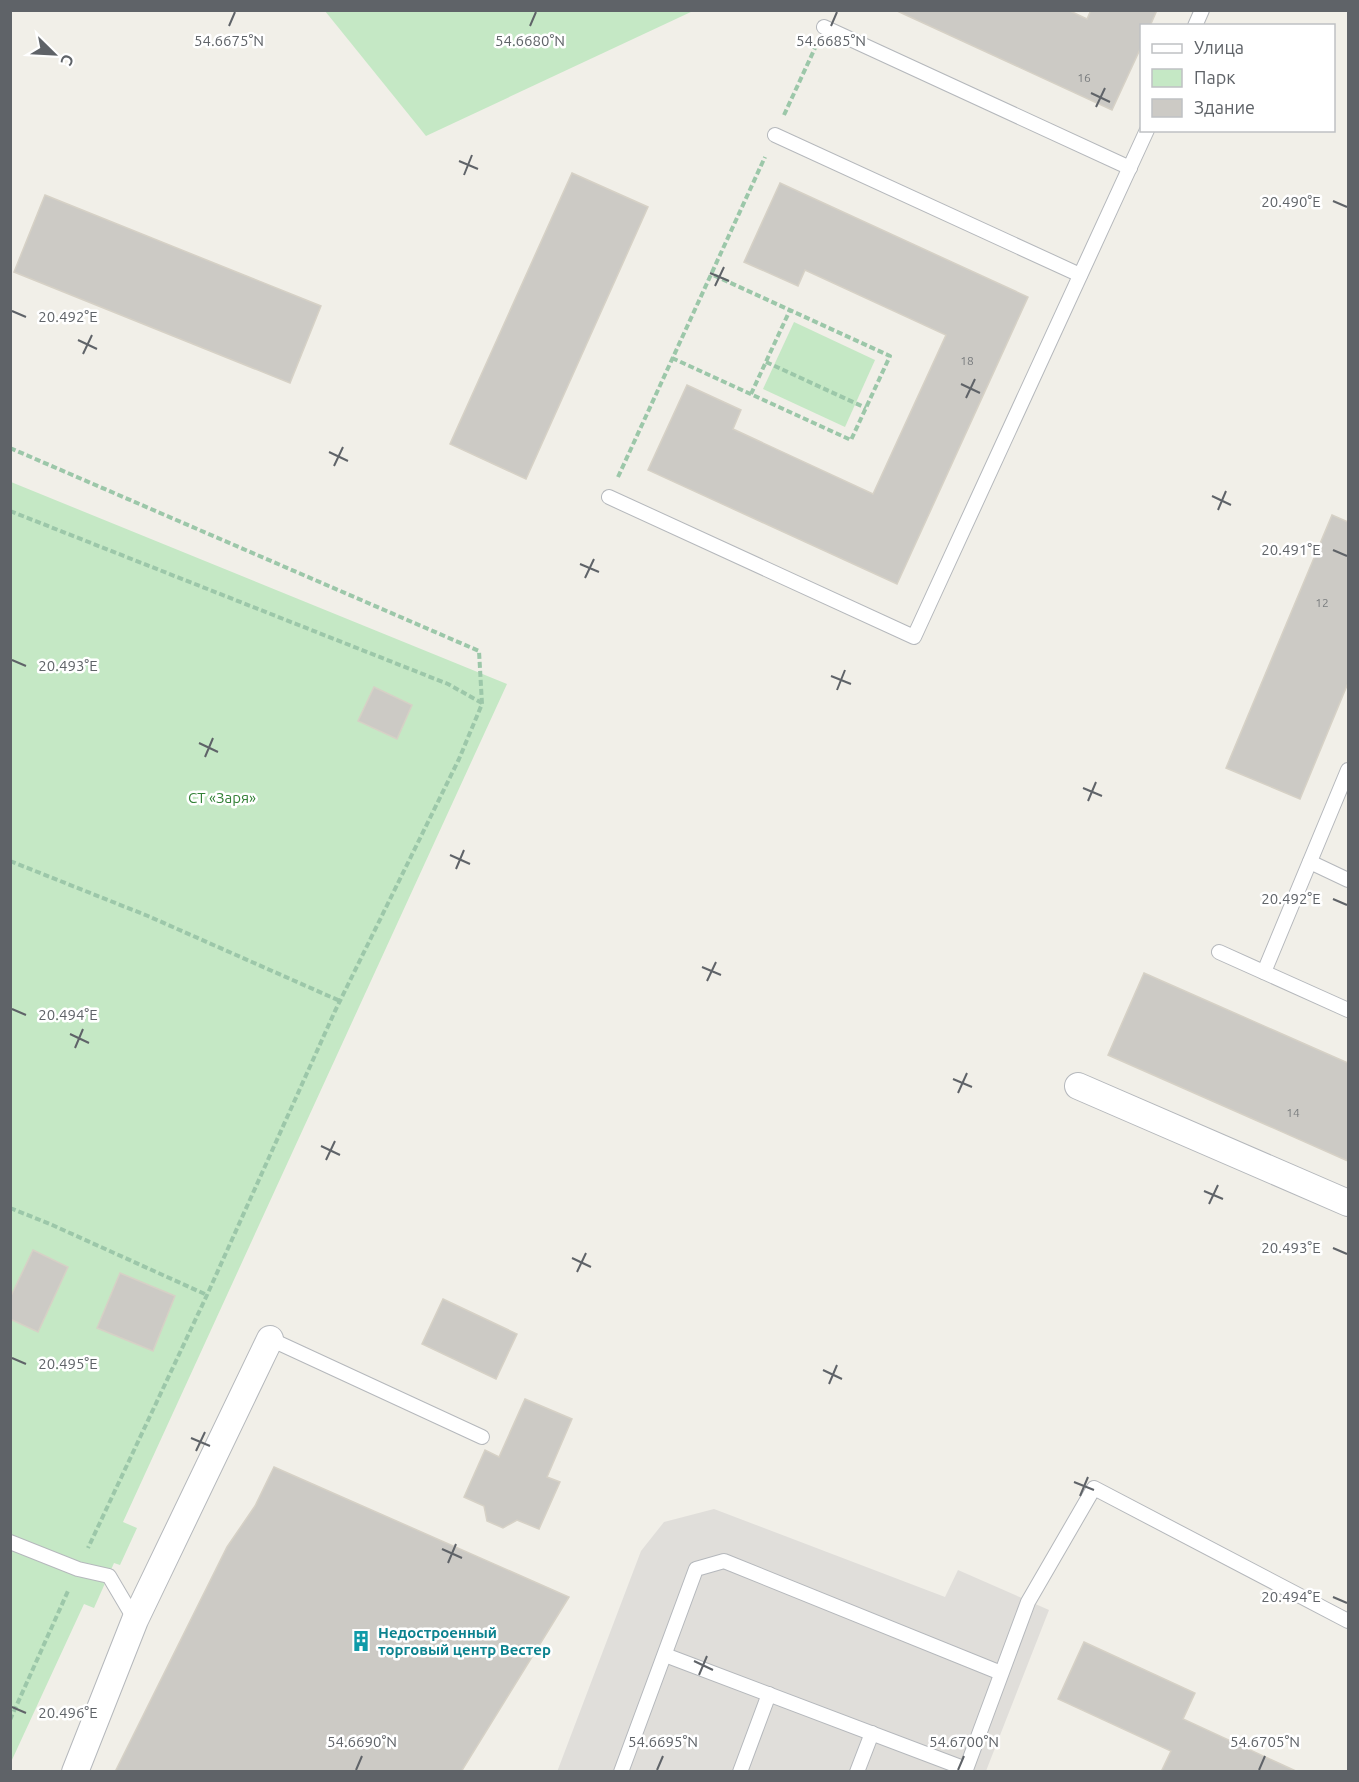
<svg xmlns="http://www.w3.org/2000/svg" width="1359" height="1782" font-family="Ubuntu,sans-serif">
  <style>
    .industrial { fill: #e0deda }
    .green { fill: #c5e8c5 }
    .building { fill: #cccac5; stroke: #d6d1c6; stroke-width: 1.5 }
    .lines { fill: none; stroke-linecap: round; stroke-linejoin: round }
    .service-casing { stroke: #b5b8bc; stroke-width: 16 }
    .minor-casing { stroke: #b5b8bc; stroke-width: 28 }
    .path { stroke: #9cc7a9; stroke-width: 4; stroke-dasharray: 6 3; stroke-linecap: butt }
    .service { stroke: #fff; stroke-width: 14 }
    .minor { stroke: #fff; stroke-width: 26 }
    .ticks { fill: none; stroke: #5f6368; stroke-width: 2 }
    .labels { text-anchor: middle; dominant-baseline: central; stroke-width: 5; stroke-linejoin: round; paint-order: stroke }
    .number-label { font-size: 12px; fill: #7a7d7f }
    .park-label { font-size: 15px; fill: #348238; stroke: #fff }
    .culture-label { font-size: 15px; font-weight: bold; fill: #0d838f; stroke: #fff; text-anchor: start }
    .ticks-label { font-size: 15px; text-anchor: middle; fill: #5f6368; stroke: #fff; stroke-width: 5; stroke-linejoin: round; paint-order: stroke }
  </style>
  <rect width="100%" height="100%" fill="#f1efe8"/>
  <!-- industrial -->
  <path class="industrial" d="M 714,1509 L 945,1597 L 958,1570 L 1049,1610 L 986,1771 L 557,1772 L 641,1551 L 664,1522 Z"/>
  <!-- green -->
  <g class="green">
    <path d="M 325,11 L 693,11 L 426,136 Z"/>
    <path d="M 794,322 L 875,360 L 845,427 L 763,389 Z"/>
    <path d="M 11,482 L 507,684 L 123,1522 L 137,1528 L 120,1565 L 114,1563 L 94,1608 L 84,1604 L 11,1762 Z"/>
  </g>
  <!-- building -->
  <g class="building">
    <path d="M 895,10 L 1068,10 L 1087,19 L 1091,10 L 1157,10 L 1150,26 L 1142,26 L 1142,45 L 1112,110 Z"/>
    <path d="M 572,173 L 648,207 L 526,479 L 450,444 Z"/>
    <path d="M 780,183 L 1028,297 L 897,584 L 648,470 L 687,385 L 741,410 L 733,429 L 873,494 L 946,335 L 805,270 L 798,286 L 744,262 Z"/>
    <path d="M 45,195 L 321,306 L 290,383 L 14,272 Z"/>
    <path d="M 1332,515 L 1348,522 L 1348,683 L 1300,799 L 1226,768 Z"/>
    <path d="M 374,687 L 412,705 L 397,739 L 358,721 Z"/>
    <path d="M 1144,973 L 1348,1063 L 1348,1161 L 1108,1055 Z"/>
    <path d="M 33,1250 L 68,1267 L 38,1332 L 10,1319 L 10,1298 Z"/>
    <path d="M 120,1273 L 175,1296 L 153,1351 L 97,1328 Z"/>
    <path d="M 443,1299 L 517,1334 L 496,1379 L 422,1344 Z"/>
    <path d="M 525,1399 L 572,1419 L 547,1477 L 560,1482 L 539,1529 L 517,1520 L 503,1528 L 487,1521 L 484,1506 L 464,1497 L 485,1450 L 499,1457 Z"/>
    <path d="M 274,1467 L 569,1597 L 461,1772 L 115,1772 L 227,1547 L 255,1506 Z"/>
    <path d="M 1084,1642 L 1195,1693 L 1183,1719 L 1298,1772 L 1161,1772 L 1171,1751 L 1058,1699 Z"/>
  </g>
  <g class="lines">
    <defs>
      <g id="service">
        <path d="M 1195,26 L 1202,10"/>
        <path d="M 824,27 L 1130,168"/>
        <path d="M 775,135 L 1080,275"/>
        <path d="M 609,497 L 914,637 L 1147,130"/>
        <path d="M 1310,862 L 1348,880"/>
        <path d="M 1219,952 L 1348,1010"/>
        <path d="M 1264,972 L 1348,770"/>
        <path d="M 270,1339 L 482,1437"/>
        <path d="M 10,1542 L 78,1569 L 109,1576 L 135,1620"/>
        <path d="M 665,1655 L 966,1769"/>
        <path d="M 621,1772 L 696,1569 L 724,1561 L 1001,1673"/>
        <path d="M 740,1772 L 769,1694"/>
        <path d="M 857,1772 L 872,1733"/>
        <path d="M 965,1772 L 1028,1602 L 1094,1488 L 1348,1621"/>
      </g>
      <g id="minor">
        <path d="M 1078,1086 L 1348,1203"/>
        <path d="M 75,1772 L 135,1620 L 270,1339"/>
      </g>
    </defs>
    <!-- service casing -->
    <use href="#service" class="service-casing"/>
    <!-- minor casing -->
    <use href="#minor" class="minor-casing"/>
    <!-- path -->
    <g class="path">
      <path d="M 784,115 L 815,48"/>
      <path d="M 672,358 L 851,440 L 890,356 L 711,274"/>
      <path d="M 766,362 L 866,408"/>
      <path d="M 751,394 L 790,310"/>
      <path d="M 10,448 L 479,651 L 482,704 L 459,759 L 335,1011 L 207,1295 L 88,1548"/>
      <path d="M 618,477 L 765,157"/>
      <path d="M 10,511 L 448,684 L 482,703"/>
      <path d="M 10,861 L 148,916 L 340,1001"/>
      <path d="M 10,1208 L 50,1224 L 207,1295"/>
      <path d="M 10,1720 L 68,1591"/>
    </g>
    <!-- service -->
    <use href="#service" class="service"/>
    <!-- minor -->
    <use href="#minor" class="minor"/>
  </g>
  <!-- ticks -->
  <path class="ticks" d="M 229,26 L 235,12M 530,26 L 536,12M 831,26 L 837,12M 1091,93 L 1110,102M 1096,107 L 1105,88M 459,161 L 478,169M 464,175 L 472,155M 1333,201 L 1347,207M 710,273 L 729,281M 715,286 L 724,267M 12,311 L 26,317M 78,340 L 97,349M 83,354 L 92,335M 961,384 L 980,393M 966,398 L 975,379M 329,452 L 348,461M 334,466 L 343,447M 1212,496 L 1231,505M 1218,510 L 1226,491M 1333,550 L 1347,556M 580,564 L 599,572M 585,578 L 594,559M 12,660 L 26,666M 831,676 L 851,684M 837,690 L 845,670M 199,743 L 218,752M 205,757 L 213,738M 1083,788 L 1102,796M 1088,801 L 1096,782M 450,855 L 470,864M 456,869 L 464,850M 1333,899 L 1347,905M 702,967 L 721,975M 707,981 L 716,962M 12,1009 L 26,1015M 70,1034 L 89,1043M 75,1048 L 83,1029M 953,1079 L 972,1087M 958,1093 L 967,1073M 321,1146 L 340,1155M 326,1160 L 335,1141M 1204,1191 L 1223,1199M 1209,1204 L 1218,1185M 1333,1248 L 1347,1254M 572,1258 L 591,1267M 577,1272 L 586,1253M 12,1358 L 26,1364M 823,1370 L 842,1379M 829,1384 L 837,1365M 191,1438 L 210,1446M 196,1451 L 205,1432M 1074,1482 L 1094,1490M 1080,1496 L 1088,1477M 442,1549 L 462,1558M 448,1563 L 456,1544M 1333,1597 L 1347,1603M 694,1661 L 713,1670M 699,1675 L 707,1656M 12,1707 L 26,1713M 356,1770 L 362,1756M 657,1770 L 663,1756M 958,1770 L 964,1756M 1259,1770 L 1265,1756"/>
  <!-- icons -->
  <defs>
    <symbol id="building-bare" viewBox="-9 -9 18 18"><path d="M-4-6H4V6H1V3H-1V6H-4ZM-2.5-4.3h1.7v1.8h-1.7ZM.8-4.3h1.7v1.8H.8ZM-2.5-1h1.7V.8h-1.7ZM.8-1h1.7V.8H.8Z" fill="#0f9aa8" stroke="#fff" stroke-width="2.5" paint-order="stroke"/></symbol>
  </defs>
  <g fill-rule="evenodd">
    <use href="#building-bare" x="346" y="1626" width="30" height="30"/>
  </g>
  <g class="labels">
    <!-- number labels -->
    <g class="number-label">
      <text x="1084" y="77">16</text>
      <text x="967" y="360">18</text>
      <text x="1322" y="602">12</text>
      <text x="1293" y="1112">14</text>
    </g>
    <!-- park labels -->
    <g class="park-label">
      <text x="222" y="797">СТ «Заря»</text>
    </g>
    <!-- culture labels -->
    <g class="culture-label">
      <text x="378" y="1632">Недостроенный<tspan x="378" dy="17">торговый центр Вестер</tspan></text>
    </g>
  </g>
  <g class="ticks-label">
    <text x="229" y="46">54.6675°N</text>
    <text x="530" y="46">54.6680°N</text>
    <text x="831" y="46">54.6685°N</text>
    <text x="1291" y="207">20.490°E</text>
    <text x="68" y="322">20.492°E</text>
    <text x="1291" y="555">20.491°E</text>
    <text x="68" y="671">20.493°E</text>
    <text x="1291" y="904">20.492°E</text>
    <text x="68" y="1020">20.494°E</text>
    <text x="1291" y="1253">20.493°E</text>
    <text x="68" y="1369">20.495°E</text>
    <text x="1291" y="1602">20.494°E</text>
    <text x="68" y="1718">20.496°E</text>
    <text x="362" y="1747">54.6690°N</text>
    <text x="663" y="1747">54.6695°N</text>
    <text x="964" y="1747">54.6700°N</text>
    <text x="1265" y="1747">54.6705°N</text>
  </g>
  <!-- border -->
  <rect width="1359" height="1782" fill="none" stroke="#5f6368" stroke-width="24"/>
  <!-- legend -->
  <rect x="1140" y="24" width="195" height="108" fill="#ffffff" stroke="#bfc1c3" stroke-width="1.5"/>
  <rect x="1152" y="44" width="30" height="9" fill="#ffffff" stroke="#bfc1c3" stroke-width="1.5"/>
  <text x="1194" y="54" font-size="18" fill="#5f6368">Улица</text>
  <rect x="1152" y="69" width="30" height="18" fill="#c5e8c5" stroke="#bfc1c3" stroke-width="1.5"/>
  <text x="1194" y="84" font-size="18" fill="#5f6368">Парк</text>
  <rect x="1152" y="99" width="30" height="18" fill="#cccac5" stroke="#bfc1c3" stroke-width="1.5"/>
  <text x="1194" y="114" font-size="18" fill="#5f6368">Здание</text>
  <!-- north arrow -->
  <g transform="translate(54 54) rotate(114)" stroke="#ffffff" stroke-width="4.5" paint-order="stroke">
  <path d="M0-4.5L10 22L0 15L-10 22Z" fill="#5f6368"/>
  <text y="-9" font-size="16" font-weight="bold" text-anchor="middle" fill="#5f6368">С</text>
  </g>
</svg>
